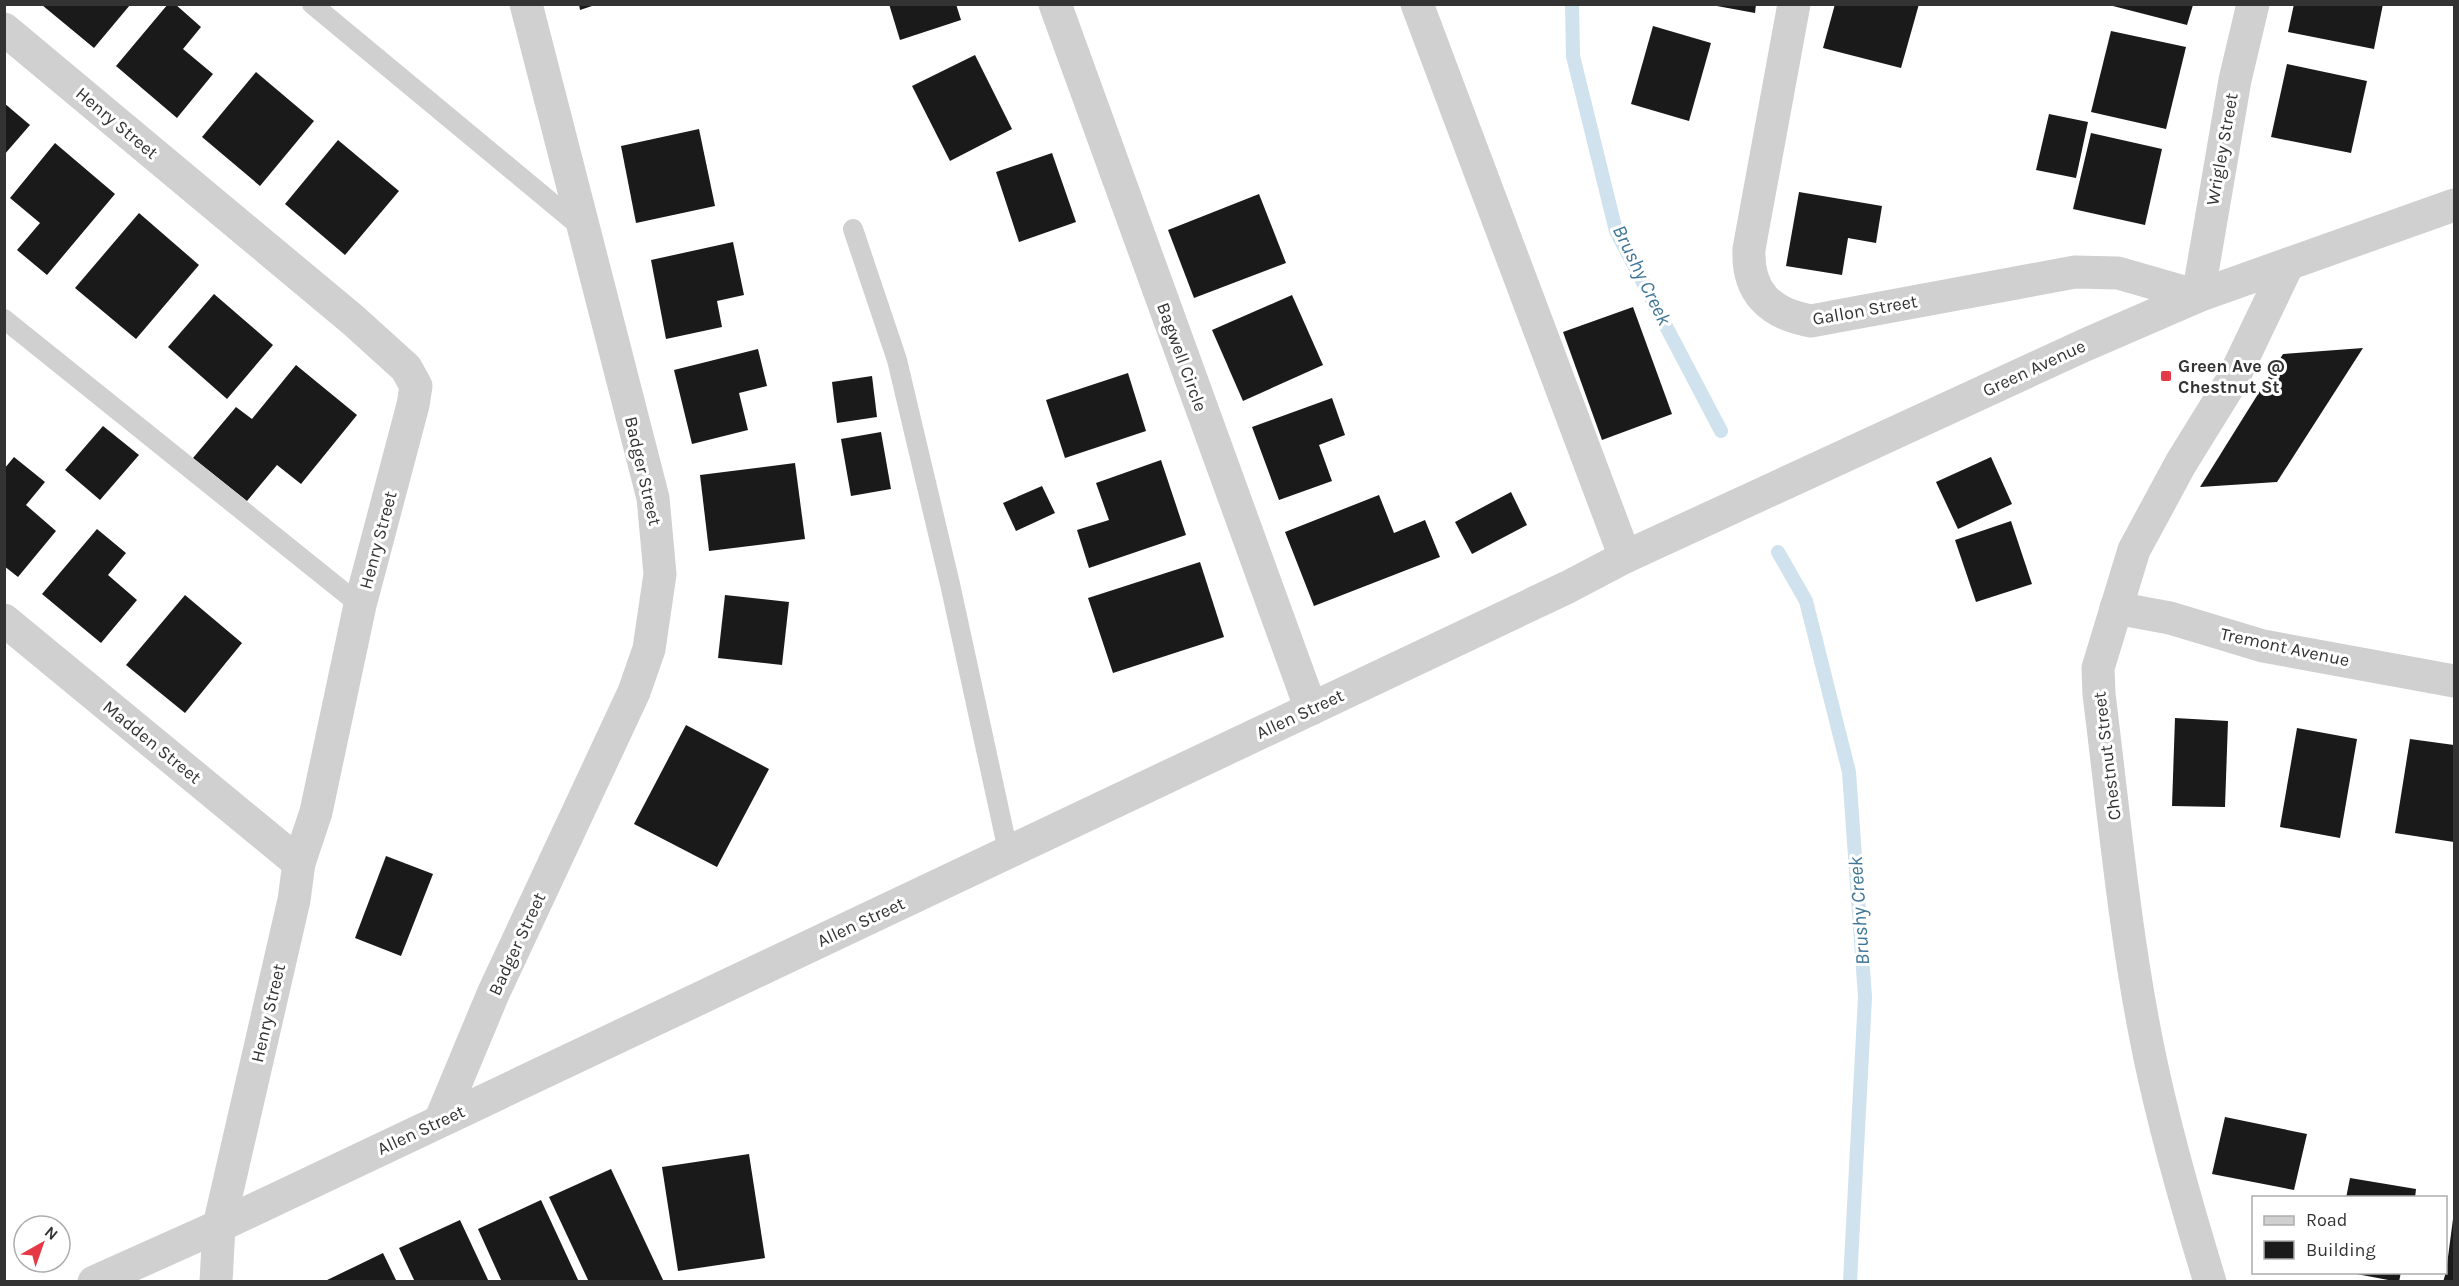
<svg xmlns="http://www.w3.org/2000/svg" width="2459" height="1286" font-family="Karla,sans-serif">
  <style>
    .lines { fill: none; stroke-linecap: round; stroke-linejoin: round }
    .stream { stroke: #cfe2ee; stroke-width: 14 }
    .building { fill: #1a1a1a }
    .service { stroke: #d0d0d0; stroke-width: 20 }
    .minor { stroke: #d0d0d0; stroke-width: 33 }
    .tertiary { stroke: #d0d0d0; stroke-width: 33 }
    .poi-dot { fill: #e63946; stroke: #fff; stroke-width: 2 }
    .labels { text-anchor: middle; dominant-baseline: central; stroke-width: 6; stroke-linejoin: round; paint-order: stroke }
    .street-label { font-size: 18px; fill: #333; stroke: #fff }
    .poi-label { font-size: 18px; font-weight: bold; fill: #333; stroke: #fff; text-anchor: start }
    .water-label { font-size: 20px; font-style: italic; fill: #3f7597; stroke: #fff }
  </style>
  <rect width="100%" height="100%" fill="#fff"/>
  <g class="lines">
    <!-- stream -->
    <g class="stream">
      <path d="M 1572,4 L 1573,56 L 1616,231 L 1721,431"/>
      <path d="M 1778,552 L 1806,601 L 1849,772 L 1865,997 L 1850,1282"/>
    </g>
  </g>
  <!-- building -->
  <g class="building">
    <path d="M 168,4 L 175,4 L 201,27 L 183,49 L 213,74 L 177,118 L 116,66 Z"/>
    <path d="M 579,4 L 595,4 L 595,5 L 580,10 Z"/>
    <path d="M 889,4 L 956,4 L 961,20 L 900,40 Z"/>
    <path d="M 1706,4 L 1756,4 L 1755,13 Z"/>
    <path d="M 1835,4 L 1919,4 L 1901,68 L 1823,48 Z"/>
    <path d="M 2294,4 L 2383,4 L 2374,49 L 2288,32 Z"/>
    <path d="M 42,5 L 130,5 L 94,48 Z"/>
    <path d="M 2109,5 L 2193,5 L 2187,25 Z"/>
    <path d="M 1653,26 L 1711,43 L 1689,121 L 1631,104 Z"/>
    <path d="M 2111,31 L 2186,47 L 2166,129 L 2091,112 Z"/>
    <path d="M 975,55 L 1012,129 L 950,161 L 912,86 Z"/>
    <path d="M 2287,64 L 2367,81 L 2351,153 L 2271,137 Z"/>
    <path d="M 256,72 L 314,121 L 260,186 L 202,137 Z"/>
    <path d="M 4,103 L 30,125 L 4,155 Z"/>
    <path d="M 2049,114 L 2088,122 L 2076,178 L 2036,170 Z"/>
    <path d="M 699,129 L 715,206 L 636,223 L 621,146 Z"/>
    <path d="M 2091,133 L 2162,149 L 2145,225 L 2073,209 Z"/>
    <path d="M 338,140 L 399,191 L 345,255 L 285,204 Z"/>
    <path d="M 55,143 L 115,194 L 47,275 L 17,250 L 40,223 L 10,198 Z"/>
    <path d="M 1052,153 L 1076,222 L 1019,242 L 996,172 Z"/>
    <path d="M 1799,192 L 1882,206 L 1876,243 L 1848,238 L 1842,275 L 1786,266 Z"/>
    <path d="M 1259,194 L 1286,263 L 1194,298 L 1168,230 Z"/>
    <path d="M 139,213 L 199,265 L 136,339 L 75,288 Z"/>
    <path d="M 733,242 L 744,295 L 717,301 L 722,327 L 666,339 L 651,260 Z"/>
    <path d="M 214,294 L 273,345 L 227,399 L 168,347 Z"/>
    <path d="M 1292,295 L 1323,365 L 1243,401 L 1212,330 Z"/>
    <path d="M 1633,307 L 1672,414 L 1602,440 L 1563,332 Z"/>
    <path d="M 2363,348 L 2277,482 L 2200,487 L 2283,354 Z"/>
    <path d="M 758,349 L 767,386 L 739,393 L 748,430 L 692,444 L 674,370 Z"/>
    <path d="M 296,365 L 357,415 L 301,484 L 277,465 L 247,501 L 193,458 L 236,407 L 252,419 Z"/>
    <path d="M 1128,373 L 1146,431 L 1065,458 L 1046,400 Z"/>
    <path d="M 872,376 L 877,417 L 837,423 L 832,382 Z"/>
    <path d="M 1332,398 L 1345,435 L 1319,445 L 1332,481 L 1279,500 L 1252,427 Z"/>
    <path d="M 103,426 L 139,455 L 100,500 L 65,470 Z"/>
    <path d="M 881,432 L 891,489 L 851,496 L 841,439 Z"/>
    <path d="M 14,457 L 45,482 L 26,505 L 56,531 L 18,577 L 4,566 L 4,469 Z"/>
    <path d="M 1991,457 L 2012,504 L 1958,529 L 1936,482 Z"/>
    <path d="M 1161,460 L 1186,535 L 1089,568 L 1077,530 L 1109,520 L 1096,483 Z"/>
    <path d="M 795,463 L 805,539 L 709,551 L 700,475 Z"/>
    <path d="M 1042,486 L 1055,513 L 1016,531 L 1003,503 Z"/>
    <path d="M 1511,492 L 1527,525 L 1472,554 L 1455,522 Z"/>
    <path d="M 1379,495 L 1394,533 L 1425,520 L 1440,557 L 1314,606 L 1285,532 Z"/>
    <path d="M 2011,521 L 2032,584 L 1976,602 L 1955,540 Z"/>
    <path d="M 97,529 L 126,553 L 108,575 L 137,600 L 101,643 L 42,594 Z"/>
    <path d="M 1200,562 L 1224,637 L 1113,673 L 1088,598 Z"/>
    <path d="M 185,595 L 242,643 L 185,713 L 126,665 Z"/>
    <path d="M 725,595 L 789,602 L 782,665 L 718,658 Z"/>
    <path d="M 2175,718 L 2228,721 L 2225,807 L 2172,806 Z"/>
    <path d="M 686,725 L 769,769 L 717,867 L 634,824 Z"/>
    <path d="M 2297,728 L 2357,739 L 2340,838 L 2280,827 Z"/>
    <path d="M 2410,739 L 2454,745 L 2454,842 L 2395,833 Z"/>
    <path d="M 386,856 L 433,874 L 401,956 L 355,938 Z"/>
    <path d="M 2225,1117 L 2307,1134 L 2294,1190 L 2212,1174 Z"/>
    <path d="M 749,1154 L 765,1258 L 678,1271 L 662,1167 Z"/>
    <path d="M 611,1169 L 664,1282 L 589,1282 L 549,1197 Z"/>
    <path d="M 2350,1178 L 2416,1189 L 2415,1198 L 2346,1198 Z"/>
    <path d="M 541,1200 L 579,1282 L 502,1282 L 478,1229 Z"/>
    <path d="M 2453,1219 L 2454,1282 L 2443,1282 L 2446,1272 Z"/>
    <path d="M 460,1220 L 489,1282 L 415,1282 L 399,1248 Z"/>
    <path d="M 383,1253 L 397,1282 L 323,1282 Z"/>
    <path d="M 2346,1272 L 2401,1272 L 2399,1282 Z"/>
  </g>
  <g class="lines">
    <!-- service -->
    <g class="service">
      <path d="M 312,4 L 582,228"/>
      <path d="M 853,229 L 897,360 L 950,584 L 1008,851"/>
      <path d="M 4,319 L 360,605"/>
    </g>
    <!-- minor -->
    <g class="minor">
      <path d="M 1055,4 L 1311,709"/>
      <path d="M 1417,4 L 1625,557"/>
      <path d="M 1794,4 L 1749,249 C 1747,292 1770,314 1811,321 L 2075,272 L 2118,273 L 2198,296 L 2235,80 L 2253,4"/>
      <path d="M 4,29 L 353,320 L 406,368 L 416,386 L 413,405 L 360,605 L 316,812 L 299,863 L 294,900 L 219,1226 L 216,1282"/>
      <path d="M 2116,608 L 2170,618 L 2263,646 L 2454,681"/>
      <path d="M 4,620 L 299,863"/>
      <path d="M 440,1121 L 493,994 L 634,692 L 649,649 L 660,574 L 653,498 L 526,4"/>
      <path d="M 2210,1282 C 2187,1207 2166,1134 2150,1058 C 2125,939 2114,814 2099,694 L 2098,668 L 2134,550 L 2181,463 L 2233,379 L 2288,264"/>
    </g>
    <!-- tertiary -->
    <path class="tertiary" d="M 94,1282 L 219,1226 L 1568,587 L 1625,557 L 2085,345 L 2198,296 L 2454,205"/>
  </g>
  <!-- markers -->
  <rect class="poi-dot" x="2160" y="370" width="12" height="12" rx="3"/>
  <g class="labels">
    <!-- street labels -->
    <g class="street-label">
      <text transform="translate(117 123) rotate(40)">Henry Street</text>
      <text transform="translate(2222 149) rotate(-80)">Wrigley Street</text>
      <text transform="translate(1865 310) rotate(-10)">Gallon Street</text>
      <text transform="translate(1182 357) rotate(70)">Bagwell Circle</text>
      <text transform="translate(2034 368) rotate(-25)">Green Avenue</text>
      <text transform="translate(643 471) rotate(77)">Badger Street</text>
      <text transform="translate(378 540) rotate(-75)">Henry Street</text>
      <text transform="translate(2285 647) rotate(12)">Tremont Avenue</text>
      <text transform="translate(1300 714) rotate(-25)">Allen Street</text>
      <text transform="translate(152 742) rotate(39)">Madden Street</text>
      <text transform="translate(2107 756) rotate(-97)">Chestnut Street</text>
      <text transform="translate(861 922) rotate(-25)">Allen Street</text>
      <text transform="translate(517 944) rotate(-65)">Badger Street</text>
      <text transform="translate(268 1013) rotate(-77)">Henry Street</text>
      <text transform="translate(421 1130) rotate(-25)">Allen Street</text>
    </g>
    <!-- poi labels -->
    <g class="poi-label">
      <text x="2178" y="366">Green Ave @<tspan x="2178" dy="21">Chestnut St</tspan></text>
    </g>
    <!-- water labels -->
    <g class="water-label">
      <text transform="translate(1642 275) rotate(64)">Brushy Creek</text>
      <text transform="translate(1859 911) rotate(-94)">Brushy Creek</text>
    </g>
  </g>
  <!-- border -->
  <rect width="2459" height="1286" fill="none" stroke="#333333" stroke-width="12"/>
  <!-- legend -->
  <rect x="2252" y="1196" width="195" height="78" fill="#ffffff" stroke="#adadad" stroke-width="1.5"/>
  <rect x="2264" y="1216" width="30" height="9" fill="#d0d0d0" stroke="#adadad" stroke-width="1.5"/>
  <text x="2306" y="1226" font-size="18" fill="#333333">Road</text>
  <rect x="2264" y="1241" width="30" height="18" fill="#1a1a1a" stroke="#adadad" stroke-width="1.5"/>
  <text x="2306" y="1256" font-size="18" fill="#333333">Building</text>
  <!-- north arrow -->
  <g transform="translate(42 1244) rotate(40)"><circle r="28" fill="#ffffff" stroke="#adadad" stroke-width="1.5"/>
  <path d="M0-4.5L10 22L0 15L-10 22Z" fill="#e63946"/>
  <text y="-9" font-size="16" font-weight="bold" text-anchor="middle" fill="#333333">N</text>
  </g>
</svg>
